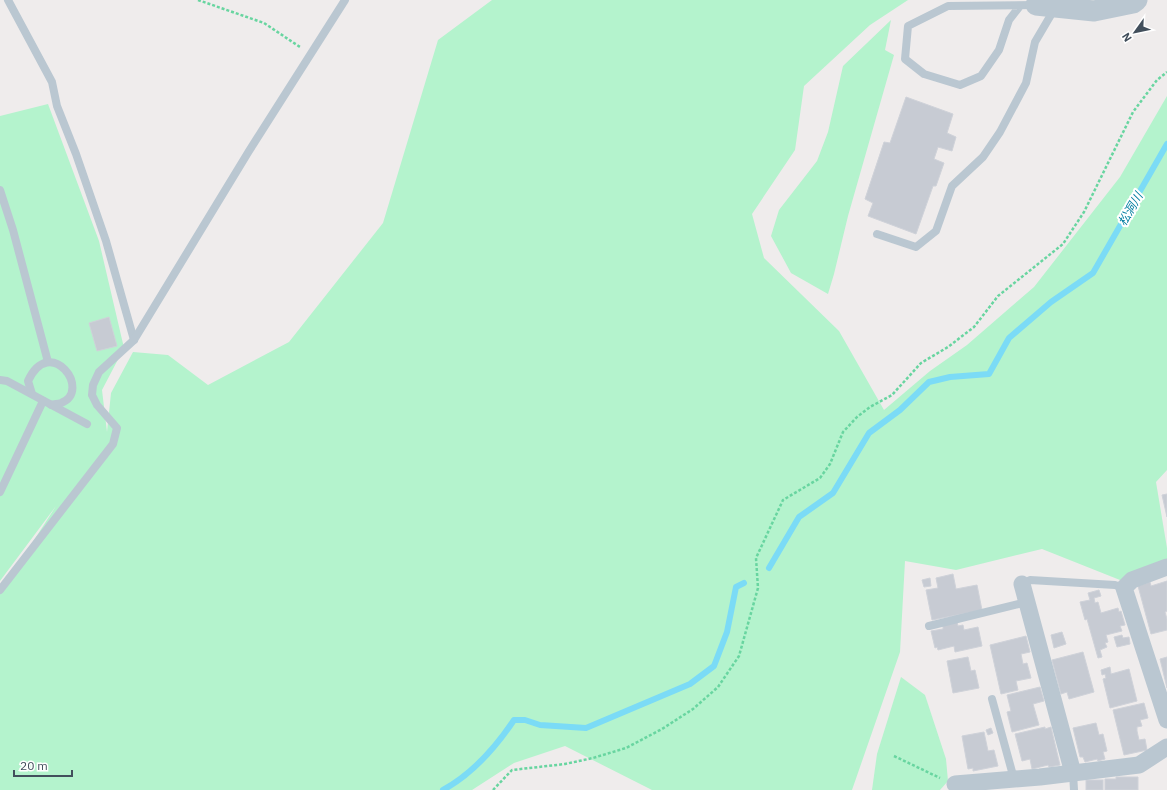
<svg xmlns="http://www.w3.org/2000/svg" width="1167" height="790" font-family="'IBM Plex Sans','Noto Sans JP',sans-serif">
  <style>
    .green { fill: #b4f3cd }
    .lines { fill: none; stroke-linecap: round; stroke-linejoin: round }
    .stream { stroke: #7bdbf6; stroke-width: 6 }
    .building { fill: #c7cbd3; stroke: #cfd2d9 }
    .path { stroke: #68d5a0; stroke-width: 2.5; stroke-dasharray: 3 2; stroke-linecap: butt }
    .service { stroke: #bac7d1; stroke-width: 8 }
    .minor { stroke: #bac7d1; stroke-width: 17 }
    .tertiary { stroke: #bac7d1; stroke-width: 21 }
    .labels { text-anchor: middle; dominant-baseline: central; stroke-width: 4; stroke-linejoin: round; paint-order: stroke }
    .water-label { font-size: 12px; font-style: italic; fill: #027ea1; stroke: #fff }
  </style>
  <rect width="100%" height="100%" fill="#efecec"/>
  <!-- green -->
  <g class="green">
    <path d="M 492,0 L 908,0 L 870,25 L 804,86 L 795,150 L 752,214 L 764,258 L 839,331 L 884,410 L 930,371 L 967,345 L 1034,287 L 1120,177 L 1167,96 L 1167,470 L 1156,482 L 1167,548 L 1167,562 L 1125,582 L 1042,549 L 956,570 L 905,561 L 900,652 L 852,790 L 652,790 L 565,746 L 514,763 L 472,790 L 0,790 L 0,593 L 56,506 L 0,581 L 0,116 L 48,104 L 99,241 L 124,348 L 102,390 L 107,432 L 111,393 L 133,352 L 168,355 L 208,385 L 289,342 L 383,223 L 438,40 Z"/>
    <path d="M 891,20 L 885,50 L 894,55 L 848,216 L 834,274 L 828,294 L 791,273 L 771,236 L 779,210 L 817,161 L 828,132 L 843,66 Z"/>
    <path d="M 901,677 L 925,695 L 946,759 L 948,781 L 940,790 L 872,790 L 877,754 Z"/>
  </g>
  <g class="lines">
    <!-- stream -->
    <g class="stream">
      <path d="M 769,568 L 799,517 L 833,493 L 869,433 L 900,410 L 929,382 L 950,377 L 989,374 L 1009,338 L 1051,302 L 1093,273 L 1167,144"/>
      <path d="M 443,790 C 472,774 496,747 514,720 L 525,720 L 540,725 L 586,728 L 690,684 L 714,666 L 727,632 L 736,587 L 744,583"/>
    </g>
  </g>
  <!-- building -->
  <g class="building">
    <path d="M 906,97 L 953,114 L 947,133 L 956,137 L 952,151 L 938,147 L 934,159 L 944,163 L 936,186 L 933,186 L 916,234 L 868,216 L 873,203 L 865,199 L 884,142 L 890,143 Z"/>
    <path d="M 109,317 L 117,346 L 97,351 L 89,323 Z"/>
    <path d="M 1167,494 L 1167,517 L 1162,495 Z"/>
    <path d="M 953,574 L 956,589 L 977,585 L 982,610 L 932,620 L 926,590 L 938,588 L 936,578 Z"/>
    <path d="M 930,578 L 931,586 L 924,587 L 922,580 Z"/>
    <path d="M 1167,581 L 1167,611 L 1165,612 L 1167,619 L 1167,630 L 1151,634 L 1138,586 L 1150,582 L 1151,586 Z"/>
    <path d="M 1099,590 L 1101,596 L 1094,598 L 1095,603 L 1098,602 L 1101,613 L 1118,608 L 1119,612 L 1121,611 L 1125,625 L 1120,626 L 1122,631 L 1106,635 L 1108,642 L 1105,643 L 1107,647 L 1100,650 L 1102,657 L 1098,658 L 1087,619 L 1085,620 L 1080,602 L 1090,600 L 1088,593 Z"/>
    <path d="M 957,622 L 958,626 L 963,625 L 964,630 L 978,627 L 982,646 L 955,652 L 954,646 L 938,650 L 937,647 L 935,648 L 931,631 L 943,629 L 943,625 Z"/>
    <path d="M 1062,632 L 1066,644 L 1054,648 L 1051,635 Z"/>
    <path d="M 1122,635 L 1123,638 L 1129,637 L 1130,644 L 1117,647 L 1114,637 Z"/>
    <path d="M 1026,636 L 1030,652 L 1021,654 L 1023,664 L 1027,663 L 1031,678 L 1016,681 L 1018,690 L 1001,694 L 990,645 Z"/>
    <path d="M 1083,652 L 1094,692 L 1069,699 L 1067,692 L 1061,694 L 1052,660 Z"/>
    <path d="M 968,657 L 971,671 L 975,670 L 979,688 L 953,693 L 947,661 Z"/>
    <path d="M 1167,657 L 1167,688 L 1160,659 Z"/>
    <path d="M 1110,667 L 1111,674 L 1129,669 L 1137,701 L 1110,708 L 1103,679 L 1106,678 L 1105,674 L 1102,675 L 1101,670 Z"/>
    <path d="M 1040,687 L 1044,701 L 1033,704 L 1039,725 L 1012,732 L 1007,712 L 1011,711 L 1007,695 Z"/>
    <path d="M 1144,703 L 1148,718 L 1140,720 L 1142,726 L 1137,727 L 1137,731 L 1139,740 L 1145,739 L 1147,750 L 1124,755 L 1113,710 Z"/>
    <path d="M 1096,723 L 1099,735 L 1103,734 L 1107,751 L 1103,752 L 1105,759 L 1098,761 L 1097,759 L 1085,762 L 1083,757 L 1080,757 L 1073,728 Z"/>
    <path d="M 1045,727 L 1045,729 L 1051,727 L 1060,765 L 1049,767 L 1048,765 L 1032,769 L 1030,759 L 1022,761 L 1015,734 Z"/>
    <path d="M 991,728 L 993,733 L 988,735 L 986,730 Z"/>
    <path d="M 984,732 L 988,751 L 994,750 L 998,766 L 973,771 L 973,768 L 968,769 L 962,736 Z"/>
    <path d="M 1116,777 L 1138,777 L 1138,790 L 1105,790 L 1105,779 L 1116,779 Z"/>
    <rect x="1086" y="780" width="17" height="10"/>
  </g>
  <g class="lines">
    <!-- path -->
    <g class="path">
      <path d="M 198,0 L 264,23 L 300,47"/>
      <path d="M 894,756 L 940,778"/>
      <path d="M 493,790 L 512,770 L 565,764 L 593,758 L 626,748 L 662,729 L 693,709 L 718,687 L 739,656 L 758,588 L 756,558 L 783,500 L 820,478 L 830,464 L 843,432 L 857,417 L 870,407 L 892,395 L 921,363 L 948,347 L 974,327 L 998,296 L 1063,244 L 1084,212 L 1133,112 L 1157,80 L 1167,72"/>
    </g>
    <!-- service -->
    <g class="service">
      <path d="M 8,0 L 52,82 L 57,106 L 76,154 L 106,241 L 134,340"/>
      <path d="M 1020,6 L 1009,20 L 999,50 L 981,76 L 960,85 L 924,74 L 905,59 L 908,26 L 948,6 L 1036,5"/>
      <path d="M 0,190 L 13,230 L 48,362"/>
      <path d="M 877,234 L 916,247 L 936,231 L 952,186 L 983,157 L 1000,132 L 1026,83 L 1035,42 L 1055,8"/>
      <path d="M 0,380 L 7,381 L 87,424"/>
      <path d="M 32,394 L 28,381 C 50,333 93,391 61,403 C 58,404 54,404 51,405"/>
      <path d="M 0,492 L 43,401"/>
      <path d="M 1022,584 L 1030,580 L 1115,585 L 1124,588"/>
      <path d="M 0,590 L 113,444 L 117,428 L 97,405 L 92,395 L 93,385 L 99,372 L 134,340 L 249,151 L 345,0"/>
      <path d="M 929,626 L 1027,602"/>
      <path d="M 992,699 L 1014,779"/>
      <path d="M 1073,773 L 1074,790"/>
    </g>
    <!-- minor -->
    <g class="minor">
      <path d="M 1167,567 L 1132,580 L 1124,588 L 1167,720"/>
      <path d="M 1022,584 L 1073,773"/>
      <path d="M 955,784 L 1040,777 L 1139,765 L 1167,747"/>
    </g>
    <!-- tertiary -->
    <path class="tertiary" d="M 1036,5 L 1094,11 L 1133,3 L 1137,0"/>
  </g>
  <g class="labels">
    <!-- water labels -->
    <g class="water-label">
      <text transform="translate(1130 209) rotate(-60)">松洞川</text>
    </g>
  </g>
  <!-- north arrow -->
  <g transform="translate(1135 32) rotate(237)" stroke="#ffffff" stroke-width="3" paint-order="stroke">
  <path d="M0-3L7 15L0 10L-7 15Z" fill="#424f5c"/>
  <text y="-6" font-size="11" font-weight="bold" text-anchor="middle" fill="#424f5c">N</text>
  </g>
  <!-- scale -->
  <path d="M14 770v6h58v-6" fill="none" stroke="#424f5c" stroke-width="2"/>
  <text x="20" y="770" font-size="12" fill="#424f5c" stroke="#ffffff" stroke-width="3" paint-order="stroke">20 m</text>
</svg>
